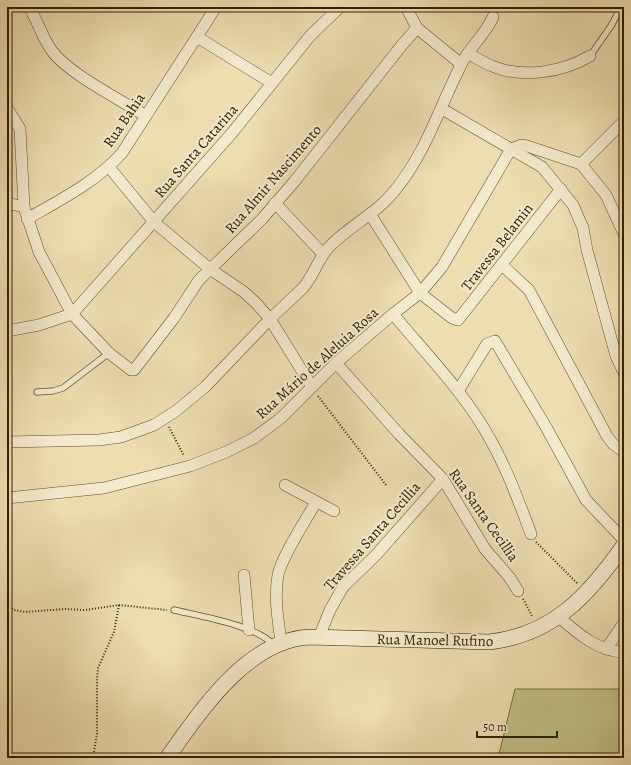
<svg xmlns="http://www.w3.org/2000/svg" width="631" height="765" font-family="Alegreya,serif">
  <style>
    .green { fill: #c0be86; stroke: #7a6f45 }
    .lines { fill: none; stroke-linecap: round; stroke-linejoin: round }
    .service-casing { stroke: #624f2f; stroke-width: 7 }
    .minor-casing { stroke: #624f2f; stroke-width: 12 }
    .secondary-casing { stroke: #332004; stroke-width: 16 }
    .path { stroke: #332004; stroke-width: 2; stroke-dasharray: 1 2; stroke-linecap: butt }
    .service { stroke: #f3e9cc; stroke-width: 5.5 }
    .minor { stroke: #f3e9cc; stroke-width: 11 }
    .secondary { stroke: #f3e9cc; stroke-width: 15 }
    .labels { text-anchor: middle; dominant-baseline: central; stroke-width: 4; stroke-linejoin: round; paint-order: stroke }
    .street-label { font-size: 15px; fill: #332004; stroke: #f3e9cc }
  </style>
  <rect width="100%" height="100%" fill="#edddb1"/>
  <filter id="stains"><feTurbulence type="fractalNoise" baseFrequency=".005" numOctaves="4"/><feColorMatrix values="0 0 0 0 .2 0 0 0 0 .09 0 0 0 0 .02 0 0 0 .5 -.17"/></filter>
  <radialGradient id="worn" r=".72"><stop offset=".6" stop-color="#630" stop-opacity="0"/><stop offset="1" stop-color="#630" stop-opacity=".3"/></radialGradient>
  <!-- green -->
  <path class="green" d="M 515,689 L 624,689 L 624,758 L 498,758 Z"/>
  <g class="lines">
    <defs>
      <g id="service">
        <path d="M 590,56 L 611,26 L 621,7"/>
        <path d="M 37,392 L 53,391 L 63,388 L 109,353"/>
        <path d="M 174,610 C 199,616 260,626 274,646"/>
      </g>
      <g id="minor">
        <path d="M 29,7 C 38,21 42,38 52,51 C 69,74 121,100 146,116"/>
        <path d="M 406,7 L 417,28 L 461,64"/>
        <path d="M 197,37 L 272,83"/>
        <path d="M 468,53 C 476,58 484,63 492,66 C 522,79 563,72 590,56"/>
        <path d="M 7,108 L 20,129 L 24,207 L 39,252 L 72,314 L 109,353 L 131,370 L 134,370 L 174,318 L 199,280 L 262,219 L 294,182 L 402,45 L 417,28"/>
        <path d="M 442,109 L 542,167 L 573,205 L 583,228 L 587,250 L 616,356 L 624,373"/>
        <path d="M 581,164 L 606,195 L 624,234"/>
        <path d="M 109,167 L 154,222 L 210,269 L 244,292 L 256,303 L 270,319 L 312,387"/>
        <path d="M 7,203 L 24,207"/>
        <path d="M 275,203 L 323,254"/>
        <path d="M 370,214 L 420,293 L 452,318 L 458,320 L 561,189"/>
        <path d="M 27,219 C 60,200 96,182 122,153 L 216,7"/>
        <path d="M 502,265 L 529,290 L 607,436 L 613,444 L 624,452"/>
        <path d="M 7,331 L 39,325 L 72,314 L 232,133 L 310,36 L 340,7"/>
        <path d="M 336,363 L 399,434 L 443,479 L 485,549 L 510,578 L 518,591"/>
        <path d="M 458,391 L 487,344 L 495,341 L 546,427 L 586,500 L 624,540"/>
        <path d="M 7,442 L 99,440 L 121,437 L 154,425 L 176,411 L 205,387 L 270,319 L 303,288 C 314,275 318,259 329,247 C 350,225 378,213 396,189 C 426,152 440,106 461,65 C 469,47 484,37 493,17"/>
        <path d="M 285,485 L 334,511"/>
        <path d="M 7,498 L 104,488 L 190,466 L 226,452 L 254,438 L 281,418 L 336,363 L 393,314"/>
        <path d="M 531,534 C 519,502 507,469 490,439 C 465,393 426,354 393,314 L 420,293 L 442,267 L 511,149 L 521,145 L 527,146 L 581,164 L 624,121"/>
        <path d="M 244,575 L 249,630"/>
        <path d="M 559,617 C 577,633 599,652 624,652"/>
        <path d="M 319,637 L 330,610 L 343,587 L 376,555 L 443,479"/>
        <path d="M 281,642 C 278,620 274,597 278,575 C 282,556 306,520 316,502"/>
        <path d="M 606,649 L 624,623"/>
      </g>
      <path id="secondary" d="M 167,758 C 201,711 246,641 309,637 L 489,642 C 553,635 589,595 624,545"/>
    </defs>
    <!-- service casing -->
    <use href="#service" class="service-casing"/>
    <!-- minor casing -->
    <use href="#minor" class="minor-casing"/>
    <!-- secondary casing -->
    <use href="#secondary" class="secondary-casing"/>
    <!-- path -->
    <g class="path">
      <path d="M 318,396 L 386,485"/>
      <path d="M 169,427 L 184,456"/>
      <path d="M 536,542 L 578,584"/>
      <path d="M 523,599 L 532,616"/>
      <path d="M 7,605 L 14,610 L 25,612 L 65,609 L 85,610 L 119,605 L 167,610"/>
      <path d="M 93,758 L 97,734 L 97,680 L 98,668 L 114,632 L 119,605"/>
    </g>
    <!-- service -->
    <use href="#service" class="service"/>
    <!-- minor -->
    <use href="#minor" class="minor"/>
    <!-- secondary -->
    <use href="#secondary" class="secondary"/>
  </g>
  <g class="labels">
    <!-- street labels -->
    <g class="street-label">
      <text transform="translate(124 120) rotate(-56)">Rua Bahia</text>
      <text transform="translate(196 151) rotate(-49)">Rua Santa Catarina</text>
      <text transform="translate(273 179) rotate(-49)">Rua Almir Nascimento</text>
      <text transform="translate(497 247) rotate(-52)">Travessa Belamin</text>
      <text transform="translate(317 363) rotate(-42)">Rua Mário de Aleluia Rosa</text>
      <text transform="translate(484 515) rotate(55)">Rua Santa Cecillia</text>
      <text transform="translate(372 536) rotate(-49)">Travessa Santa Cecillia</text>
      <text transform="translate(435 640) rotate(1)">Rua Manoel Rufino</text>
    </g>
  </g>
  <!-- margin -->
  <rect width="631" height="765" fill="none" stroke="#edddb1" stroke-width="24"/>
  <rect x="8" y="8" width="615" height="749" fill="none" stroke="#332004" stroke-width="2"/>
  <rect x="12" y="12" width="607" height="741" fill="none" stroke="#332004"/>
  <!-- scale -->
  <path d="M477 731v6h80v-6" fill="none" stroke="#332004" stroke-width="2"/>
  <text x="483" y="731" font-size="12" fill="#332004" stroke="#f3e9cc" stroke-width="3" paint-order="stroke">50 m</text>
  <rect width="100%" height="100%" filter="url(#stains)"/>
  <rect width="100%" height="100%" fill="url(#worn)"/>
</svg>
